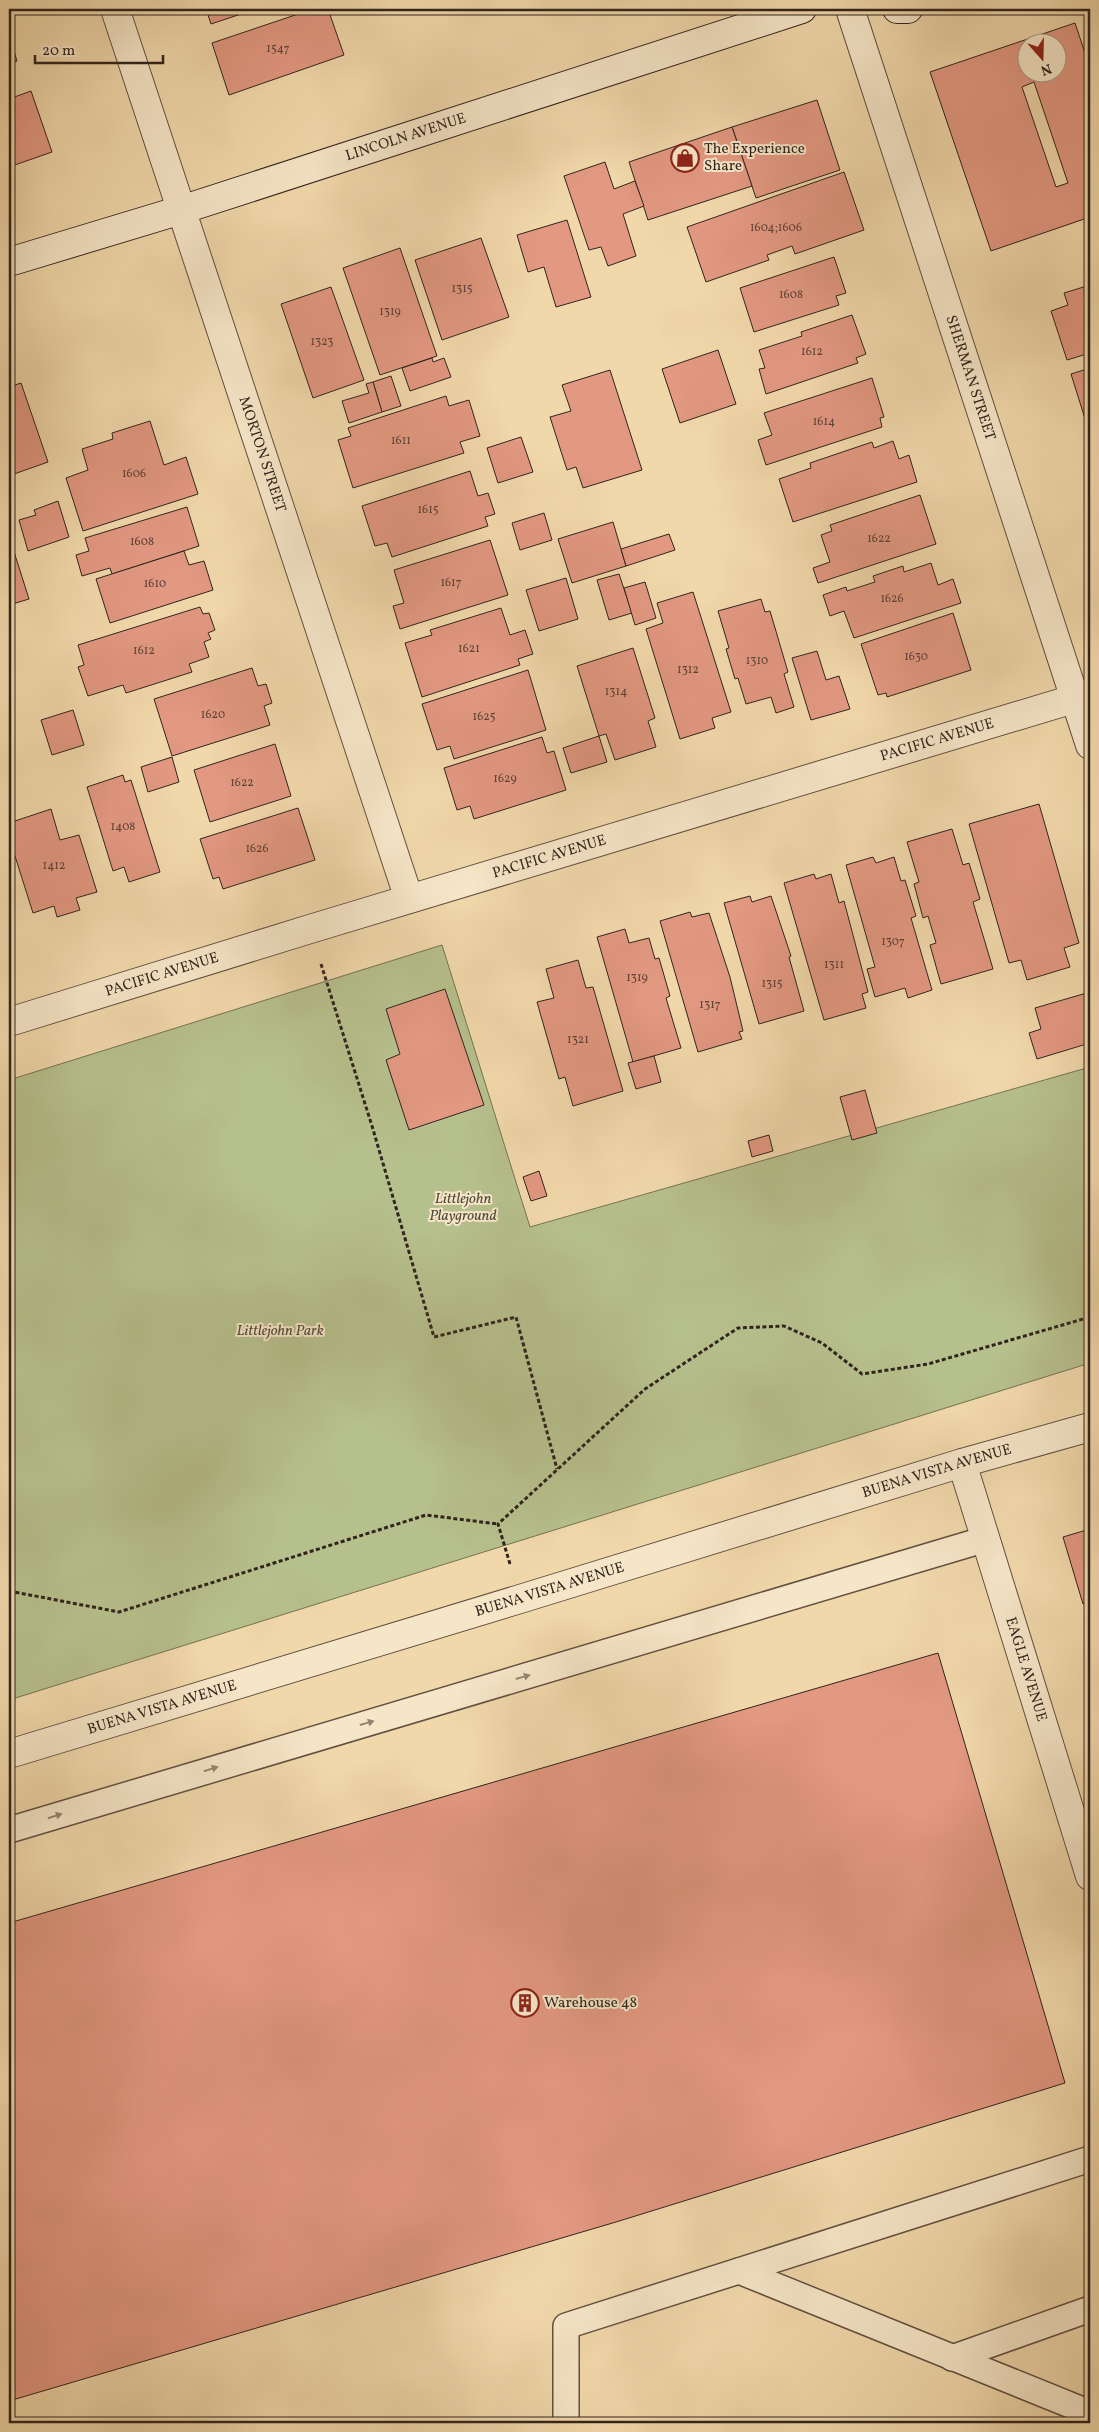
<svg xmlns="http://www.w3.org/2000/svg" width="1099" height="2432" font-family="Vollkorn,serif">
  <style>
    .green { fill: #b6c08c; stroke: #747254 }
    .building { fill: #e29881; stroke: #31241d; fill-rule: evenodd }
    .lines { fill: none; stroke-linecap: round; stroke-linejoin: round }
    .service-casing { stroke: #615140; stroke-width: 28 }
    .minor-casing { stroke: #615140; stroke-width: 30 }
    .tertiary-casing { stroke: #615140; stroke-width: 30 }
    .secondary-casing { stroke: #31241d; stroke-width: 30 }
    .path { stroke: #31241d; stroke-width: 3; stroke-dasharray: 4 2.5; stroke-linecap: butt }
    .service { stroke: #f6e6c8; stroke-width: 25 }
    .minor { stroke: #f6e6c8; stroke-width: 28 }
    .tertiary { stroke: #f6e6c8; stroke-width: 28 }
    .secondary { stroke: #f6e6c8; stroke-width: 28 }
    .oneway { fill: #948572 }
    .labels { text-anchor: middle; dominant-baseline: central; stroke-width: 4; stroke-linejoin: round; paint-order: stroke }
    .number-label { font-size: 12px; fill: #5d4136 }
    .street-label { font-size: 15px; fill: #31241d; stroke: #f6e6c8 }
    .poi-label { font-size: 15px; fill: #31241d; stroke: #f6e6c8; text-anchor: start }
    .park-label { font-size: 15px; font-style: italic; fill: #524b39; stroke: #f6e6c8 }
  </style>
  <rect width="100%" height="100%" fill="#f1d8ab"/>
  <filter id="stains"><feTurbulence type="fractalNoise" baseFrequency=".004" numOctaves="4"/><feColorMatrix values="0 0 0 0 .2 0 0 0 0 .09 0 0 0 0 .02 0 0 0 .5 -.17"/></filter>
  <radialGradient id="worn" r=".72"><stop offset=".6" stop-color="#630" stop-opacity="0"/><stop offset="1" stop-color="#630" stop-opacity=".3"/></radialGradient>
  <!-- green -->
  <path class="green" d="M 442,945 L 530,1227 L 1090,1067 L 1090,1363 L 9,1700 L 9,1080 Z"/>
  <!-- building -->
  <g class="building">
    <path d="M 206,9 L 256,9 L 211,24 Z"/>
    <path d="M 313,9 L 328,9 L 344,55 L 229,95 L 212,43 Z"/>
    <path d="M 1075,23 L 1090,68 L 1090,217 L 991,251 L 930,72 ZM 1026,42 L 1056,42 L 1056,72 L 1026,72 ZM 1034,82 L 1068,183 L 1056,187 L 1022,87 Z"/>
    <path d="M 9,35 L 17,61 L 9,64 Z"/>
    <path d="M 31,91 L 52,152 L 9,167 L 9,99 Z"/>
    <path d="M 817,100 L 840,170 L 756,198 L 732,127 Z"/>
    <path d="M 732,127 L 752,186 L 648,220 L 629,162 Z"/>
    <path d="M 605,162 L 614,189 L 635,181 L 644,206 L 623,214 L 636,256 L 608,266 L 601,247 L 589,250 L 564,176 Z"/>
    <path d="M 844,172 L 864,230 L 795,254 L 792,246 L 767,255 L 769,260 L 706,282 L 687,227 Z"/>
    <path d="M 567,220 L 591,297 L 556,307 L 544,267 L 528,272 L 517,235 Z"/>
    <path d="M 481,238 L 509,317 L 442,340 L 415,260 Z"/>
    <path d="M 400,248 L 437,356 L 380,375 L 343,268 Z"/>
    <path d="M 834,257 L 846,293 L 836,296 L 839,305 L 754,332 L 740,288 Z"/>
    <path d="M 1090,285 L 1090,353 L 1067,360 L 1051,311 L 1068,305 L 1064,293 Z"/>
    <path d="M 331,287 L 364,380 L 313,398 L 281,304 Z"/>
    <path d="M 852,315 L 866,354 L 856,358 L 858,363 L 766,394 L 759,369 L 765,368 L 759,350 L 802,336 L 801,332 Z"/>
    <path d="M 718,350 L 736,404 L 680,423 L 662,369 Z"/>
    <path d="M 432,358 L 433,362 L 444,358 L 451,377 L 410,391 L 402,368 Z"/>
    <path d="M 1090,368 L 1090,420 L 1086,422 L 1071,374 Z"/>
    <path d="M 610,370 L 642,470 L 583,488 L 576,467 L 567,470 L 550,417 L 571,411 L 562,385 Z"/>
    <path d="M 391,376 L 401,406 L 382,412 L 373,382 Z"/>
    <path d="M 872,378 L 884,417 L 880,418 L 882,427 L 766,465 L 758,440 L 772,435 L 764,413 Z"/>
    <path d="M 373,382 L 382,412 L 349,423 L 342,401 L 369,393 L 366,384 Z"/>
    <path d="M 21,383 L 48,462 L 14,474 L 9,458 L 9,387 Z"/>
    <path d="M 446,396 L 449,406 L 469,400 L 480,436 L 460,442 L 464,453 L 353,488 L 338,440 L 351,436 L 348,428 Z"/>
    <path d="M 150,421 L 164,465 L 186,457 L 198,494 L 83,531 L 66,478 L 88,470 L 82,449 L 113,439 L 112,433 Z"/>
    <path d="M 521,437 L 533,472 L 498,483 L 487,448 Z"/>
    <path d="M 893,441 L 899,459 L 909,455 L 917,482 L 793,522 L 779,479 L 811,468 L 810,463 L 872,442 L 874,448 Z"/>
    <path d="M 470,471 L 478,496 L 488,493 L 495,514 L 485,517 L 488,526 L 392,557 L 387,543 L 375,546 L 362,506 Z"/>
    <path d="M 920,495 L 936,544 L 818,583 L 813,568 L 830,562 L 821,535 L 832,531 L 830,525 Z"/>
    <path d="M 58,501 L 69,537 L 28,551 L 19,520 L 36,515 L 34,510 Z"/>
    <path d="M 187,507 L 199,546 L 112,574 L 110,568 L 82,576 L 76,555 L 89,551 L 85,538 Z"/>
    <path d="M 544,513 L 552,540 L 520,550 L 512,523 Z"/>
    <path d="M 613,522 L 626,566 L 572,583 L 558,539 Z"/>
    <path d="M 669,534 L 675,550 L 626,566 L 621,549 Z"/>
    <path d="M 9,536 L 29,599 L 9,605 Z"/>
    <path d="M 490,540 L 508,595 L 400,629 L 393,606 L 404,603 L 394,570 Z"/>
    <path d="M 184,551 L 189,565 L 204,561 L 213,590 L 110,623 L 96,579 Z"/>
    <path d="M 931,563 L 938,585 L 953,579 L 961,603 L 854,638 L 844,611 L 830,616 L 823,595 L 846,587 L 847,591 L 875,582 L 873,576 L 903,566 L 904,572 Z"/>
    <path d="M 619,574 L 632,613 L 609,620 L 597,580 Z"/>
    <path d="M 566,578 L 578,619 L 539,631 L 526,590 Z"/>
    <path d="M 645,582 L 656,618 L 635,625 L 624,588 Z"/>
    <path d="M 693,592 L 731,712 L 712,718 L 715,728 L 680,739 L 646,629 L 663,623 L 657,603 Z"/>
    <path d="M 761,599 L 765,612 L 770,611 L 788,672 L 784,674 L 794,707 L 776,713 L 771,697 L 746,704 L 738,678 L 735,679 L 726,649 L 729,648 L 718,611 Z"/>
    <path d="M 200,607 L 203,614 L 209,613 L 215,630 L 208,633 L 211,639 L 204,642 L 209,657 L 189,664 L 192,672 L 126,693 L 123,685 L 88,696 L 78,667 L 84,665 L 78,645 Z"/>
    <path d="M 501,608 L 510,635 L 525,630 L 533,654 L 518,659 L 520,665 L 422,697 L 405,643 L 432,635 L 430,630 Z"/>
    <path d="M 953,613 L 971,670 L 887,697 L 886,693 L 878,695 L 861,644 Z"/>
    <path d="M 633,648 L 655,718 L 648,721 L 656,747 L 615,760 L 606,734 L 599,736 L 577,666 Z"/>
    <path d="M 817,651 L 826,680 L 839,676 L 850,709 L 811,720 L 792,658 Z"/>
    <path d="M 252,668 L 258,686 L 266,684 L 272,703 L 264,706 L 270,725 L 172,756 L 154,699 Z"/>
    <path d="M 528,670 L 546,730 L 454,759 L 450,746 L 437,750 L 422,704 Z"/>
    <path d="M 73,710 L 84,745 L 52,755 L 41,720 Z"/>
    <path d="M 599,736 L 607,762 L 571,773 L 563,748 Z"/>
    <path d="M 542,737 L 547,753 L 554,751 L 566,790 L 474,819 L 470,806 L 457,810 L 444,768 Z"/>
    <path d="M 275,744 L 291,796 L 210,822 L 194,770 Z"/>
    <path d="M 172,757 L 179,782 L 148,792 L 141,767 Z"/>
    <path d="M 123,775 L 125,782 L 131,780 L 160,872 L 129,882 L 124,867 L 113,871 L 87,787 Z"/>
    <path d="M 1039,804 L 1079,943 L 1064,948 L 1070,967 L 1027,980 L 1021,960 L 1009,963 L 969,824 Z"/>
    <path d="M 298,808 L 315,860 L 223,889 L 219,877 L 213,879 L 200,839 Z"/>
    <path d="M 51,809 L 60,840 L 79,835 L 97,892 L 76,898 L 80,910 L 57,917 L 54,906 L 33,913 L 9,837 L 9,823 Z"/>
    <path d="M 952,829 L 963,865 L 969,863 L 980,899 L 973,902 L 993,969 L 941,984 L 930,945 L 936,943 L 928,916 L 923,918 L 914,884 L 919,882 L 907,842 Z"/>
    <path d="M 873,857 L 876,863 L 894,857 L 901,881 L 905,880 L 916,916 L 911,918 L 932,990 L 908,998 L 905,988 L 875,997 L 867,969 L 875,967 L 846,865 Z"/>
    <path d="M 814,874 L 816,879 L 831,874 L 839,903 L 844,901 L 868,992 L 862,994 L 866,1008 L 824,1020 L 784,883 Z"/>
    <path d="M 750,896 L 752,902 L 771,896 L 791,956 L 789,957 L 804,1011 L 759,1024 L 724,903 Z"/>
    <path d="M 690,912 L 692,917 L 709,913 L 730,977 L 743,1031 L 739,1032 L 742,1039 L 698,1052 L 660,921 Z"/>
    <path d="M 625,929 L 629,943 L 649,938 L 655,959 L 659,958 L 670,996 L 666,998 L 681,1048 L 633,1062 L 597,937 Z"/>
    <path d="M 578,960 L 586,988 L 593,987 L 623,1091 L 573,1106 L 565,1077 L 559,1079 L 537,1002 L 554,998 L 546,969 Z"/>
    <path d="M 445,989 L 484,1105 L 409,1130 L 386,1060 L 400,1054 L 386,1009 Z"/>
    <path d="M 1090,992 L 1090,1043 L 1037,1059 L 1029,1033 L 1041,1029 L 1035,1008 Z"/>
    <path d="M 654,1056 L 661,1082 L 636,1089 L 628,1063 Z"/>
    <path d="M 865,1090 L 877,1133 L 852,1140 L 840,1097 Z"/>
    <path d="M 769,1135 L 773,1151 L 752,1157 L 748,1141 Z"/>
    <path d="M 539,1171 L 547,1196 L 531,1201 L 523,1177 Z"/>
    <path d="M 1090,1529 L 1090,1602 L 1083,1604 L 1063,1537 Z"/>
    <path d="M 938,1653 L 1065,2083 L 616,2222 L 9,2401 L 9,1923 Z"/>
  </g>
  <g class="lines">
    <defs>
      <g id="service">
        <path d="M 9,1830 L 986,1539"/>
        <path d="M 739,2271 L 1090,2413"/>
        <path d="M 952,2358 L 1090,2309"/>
        <path d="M 566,2423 L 566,2326 L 1090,2159"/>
      </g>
      <g id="minor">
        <path id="s1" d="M 115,9 L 409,899"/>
        <path id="s2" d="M 9,1022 L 310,929 L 1090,694"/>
        <path id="s3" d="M 962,1463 L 1090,1876"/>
      </g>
      <g id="tertiary">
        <path id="s4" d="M 850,9 L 1090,745"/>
        <path id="s5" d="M 9,1754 L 520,1599 L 962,1463 L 1090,1427"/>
      </g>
      <g id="secondary">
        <path d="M 897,9 L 908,9"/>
        <path id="s6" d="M 9,262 L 181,210 L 802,9"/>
      </g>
    </defs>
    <!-- service casing -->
    <use href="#service" class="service-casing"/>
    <!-- minor casing -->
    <use href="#minor" class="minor-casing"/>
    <!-- tertiary casing -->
    <use href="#tertiary" class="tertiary-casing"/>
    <!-- secondary casing -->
    <use href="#secondary" class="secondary-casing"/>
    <!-- path -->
    <g class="path">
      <path d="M 321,964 L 372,1126 L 434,1337 L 516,1317 L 557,1469"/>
      <path d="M 510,1564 L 498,1524 L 645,1389 L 738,1328 L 784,1326 L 822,1343 L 862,1374 L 928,1364 L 1090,1317"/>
      <path d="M 9,1591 L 119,1612 L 426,1515 L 498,1524"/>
    </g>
    <!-- service -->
    <use href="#service" class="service"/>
    <!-- minor -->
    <use href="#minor" class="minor"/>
    <!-- tertiary -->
    <use href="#tertiary" class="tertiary"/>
    <!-- secondary -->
    <use href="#secondary" class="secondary"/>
  </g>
  <!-- one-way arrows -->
  <defs><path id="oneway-solid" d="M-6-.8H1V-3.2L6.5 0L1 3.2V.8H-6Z" transform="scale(1.25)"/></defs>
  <g class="oneway">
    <use href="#oneway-solid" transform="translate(523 1677) rotate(-16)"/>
    <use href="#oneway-solid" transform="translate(367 1723) rotate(-16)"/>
    <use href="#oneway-solid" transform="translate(211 1769) rotate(-17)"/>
    <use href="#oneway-solid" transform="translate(55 1816) rotate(-17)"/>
  </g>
  <!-- icons -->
  <defs>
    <symbol id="shop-ring" viewBox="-11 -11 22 22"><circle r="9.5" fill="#f6e6c8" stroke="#8f2418" stroke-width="1.5"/><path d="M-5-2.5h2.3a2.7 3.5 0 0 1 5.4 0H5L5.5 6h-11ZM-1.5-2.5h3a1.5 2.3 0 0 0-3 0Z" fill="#8f2418"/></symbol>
    <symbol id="building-ring" viewBox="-11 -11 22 22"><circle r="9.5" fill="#f6e6c8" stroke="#8f2418" stroke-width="1.5"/><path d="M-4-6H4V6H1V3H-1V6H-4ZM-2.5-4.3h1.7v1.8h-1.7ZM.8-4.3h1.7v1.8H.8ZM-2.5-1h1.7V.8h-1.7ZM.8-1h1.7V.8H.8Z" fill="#8f2418"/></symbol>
  </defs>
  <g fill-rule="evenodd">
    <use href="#shop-ring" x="669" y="142" width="32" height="32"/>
    <use href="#building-ring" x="509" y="1987" width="32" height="32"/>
  </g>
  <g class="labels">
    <!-- number labels -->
    <g class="number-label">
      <text x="278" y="49">1547</text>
      <text x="776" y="228">1604;1606</text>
      <text x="462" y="289">1315</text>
      <text x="791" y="295">1608</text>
      <text x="390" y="312">1319</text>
      <text x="322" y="342">1323</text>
      <text x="812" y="352">1612</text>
      <text x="824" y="422">1614</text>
      <text x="401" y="441">1611</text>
      <text x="134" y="474">1606</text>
      <text x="428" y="510">1615</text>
      <text x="879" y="539">1622</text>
      <text x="142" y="542">1608</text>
      <text x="451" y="583">1617</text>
      <text x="155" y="584">1610</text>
      <text x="892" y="599">1626</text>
      <text x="469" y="649">1621</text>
      <text x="144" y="651">1612</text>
      <text x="916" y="657">1630</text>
      <text x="757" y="661">1310</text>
      <text x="688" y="670">1312</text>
      <text x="616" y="692">1314</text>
      <text x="213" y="715">1620</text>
      <text x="484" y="717">1625</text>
      <text x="505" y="779">1629</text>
      <text x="242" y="783">1622</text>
      <text x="123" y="827">1408</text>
      <text x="257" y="849">1626</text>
      <text x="54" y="866">1412</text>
      <text x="893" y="942">1307</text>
      <text x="834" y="965">1311</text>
      <text x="637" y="978">1319</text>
      <text x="772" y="984">1315</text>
      <text x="710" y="1005">1317</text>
      <text x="578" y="1040">1321</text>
    </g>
    <!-- street labels -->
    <g class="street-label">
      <text stroke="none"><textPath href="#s6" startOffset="416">LINCOLN AVENUE</textPath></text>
      <text stroke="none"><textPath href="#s4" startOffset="388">SHERMAN STREET</textPath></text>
      <text stroke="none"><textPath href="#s1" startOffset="469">MORTON STREET</textPath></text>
      <text stroke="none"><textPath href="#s2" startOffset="970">PACIFIC AVENUE</textPath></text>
      <text stroke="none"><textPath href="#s2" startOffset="565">PACIFIC AVENUE</textPath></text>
      <text stroke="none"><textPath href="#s2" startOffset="160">PACIFIC AVENUE</textPath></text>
      <text stroke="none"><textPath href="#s5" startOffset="970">BUENA VISTA AVENUE</textPath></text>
      <text stroke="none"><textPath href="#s5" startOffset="565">BUENA VISTA AVENUE</textPath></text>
      <text stroke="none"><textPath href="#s3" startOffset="216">EAGLE AVENUE</textPath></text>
      <text stroke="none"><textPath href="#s5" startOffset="160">BUENA VISTA AVENUE</textPath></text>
    </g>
    <!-- poi labels -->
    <g class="poi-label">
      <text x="704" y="149">The Experience<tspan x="704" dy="17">Share</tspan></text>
      <text x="544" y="2003">Warehouse 48</text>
    </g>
    <!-- park labels -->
    <g class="park-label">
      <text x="463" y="1199">Littlejohn<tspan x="463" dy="17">Playground</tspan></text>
      <text x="280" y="1331">Littlejohn Park</text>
    </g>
  </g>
  <!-- margin -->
  <rect width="1099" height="2432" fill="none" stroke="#f1d8ab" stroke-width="30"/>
  <rect x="10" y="10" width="1079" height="2412" fill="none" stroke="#31241d" stroke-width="2.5"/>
  <rect x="15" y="15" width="1069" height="2402" fill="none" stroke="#31241d"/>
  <!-- north arrow -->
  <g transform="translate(1042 58) rotate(160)"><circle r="24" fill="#f6e6c8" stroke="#a79884"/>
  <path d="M0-4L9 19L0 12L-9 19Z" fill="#8f2418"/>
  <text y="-8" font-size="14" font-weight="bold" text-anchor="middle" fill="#31241d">N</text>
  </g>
  <!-- scale -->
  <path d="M35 55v8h128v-8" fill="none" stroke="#31241d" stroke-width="2.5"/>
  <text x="42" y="55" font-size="15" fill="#31241d" stroke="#f6e6c8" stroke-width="4" paint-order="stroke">20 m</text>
  <rect width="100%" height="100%" filter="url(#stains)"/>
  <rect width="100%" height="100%" fill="url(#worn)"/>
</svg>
